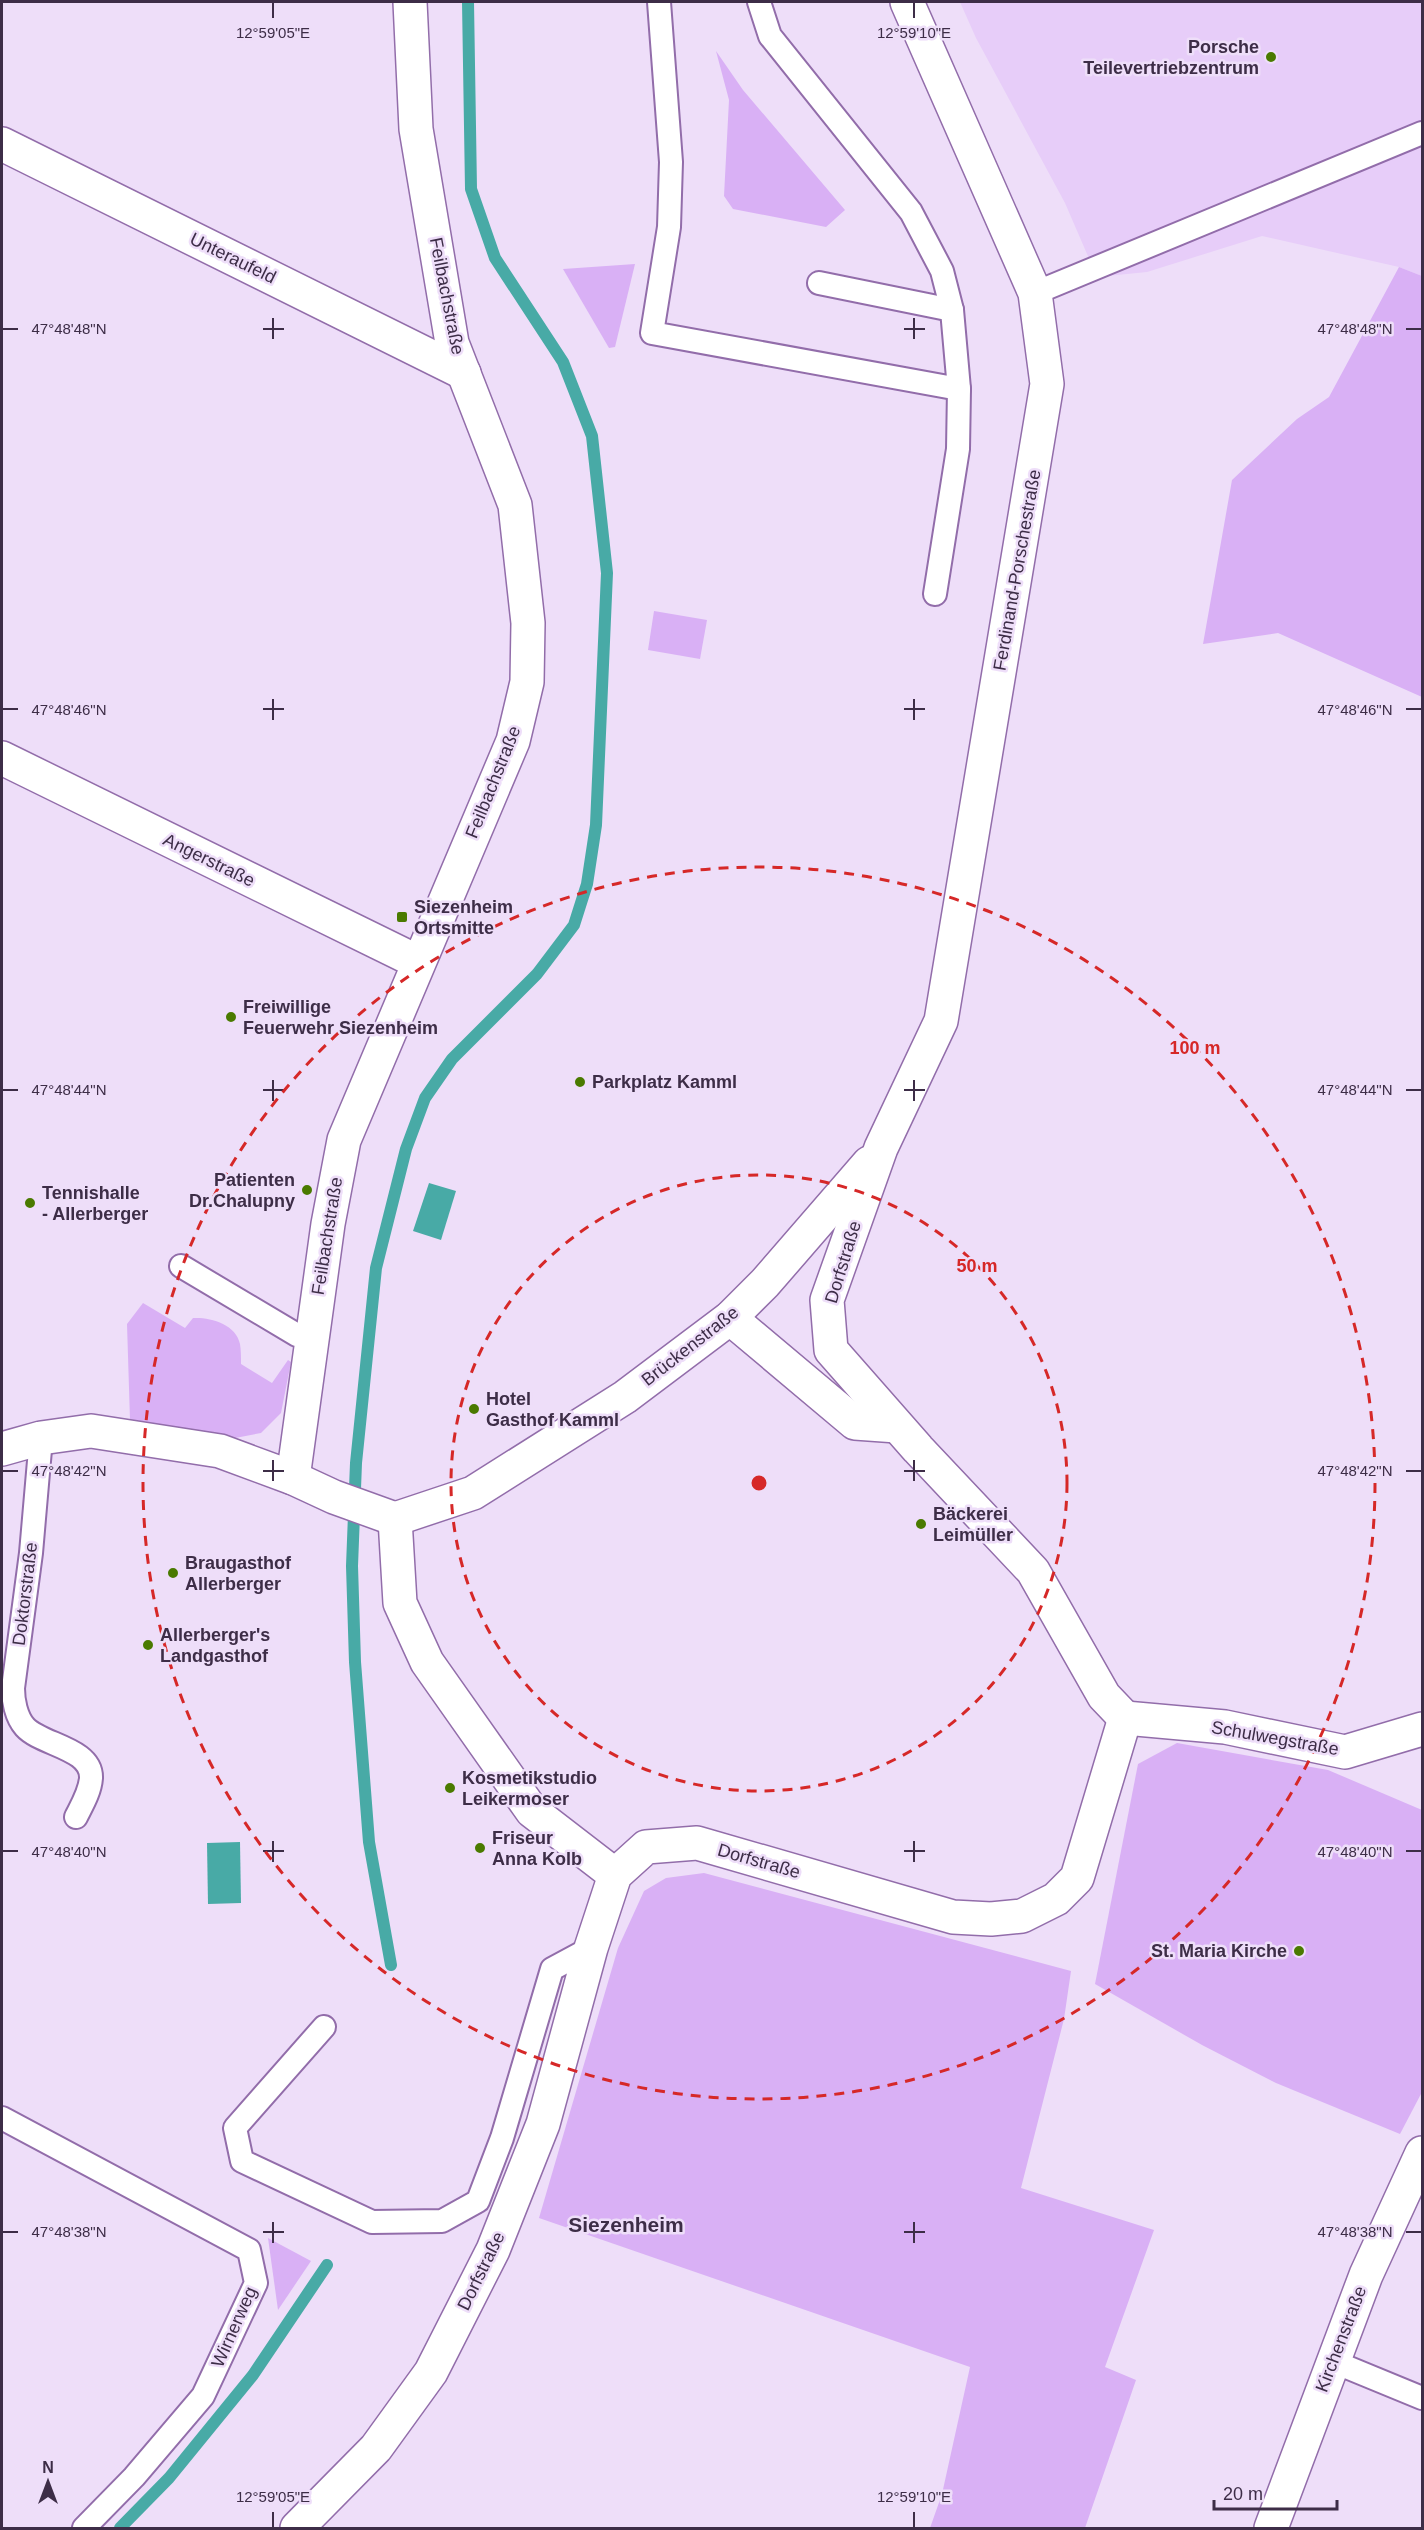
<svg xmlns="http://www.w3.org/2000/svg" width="1424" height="2530" font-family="Helvetica,sans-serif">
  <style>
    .built { fill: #e7cdf9 }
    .green { fill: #d9b0f5 }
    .water { fill: #48aaa6 }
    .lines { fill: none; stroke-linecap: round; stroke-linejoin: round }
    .stream { stroke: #48aaa6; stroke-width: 12 }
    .lane-casing { stroke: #926daa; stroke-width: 26 }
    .street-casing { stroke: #926daa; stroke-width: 36 }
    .lane { stroke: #fff; stroke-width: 22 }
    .street { stroke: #fff; stroke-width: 33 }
    .ticks { fill: none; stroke: #3d2d47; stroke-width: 2 }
    .ring { fill: none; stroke: #d62828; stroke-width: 3; stroke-dasharray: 10 8 }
    .poi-dot { fill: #4a7a00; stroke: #eedef9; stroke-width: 2 }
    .labels { text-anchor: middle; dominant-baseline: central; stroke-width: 5; stroke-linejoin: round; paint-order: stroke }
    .poi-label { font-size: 18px; font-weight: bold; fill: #3d2d47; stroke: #eedef9; text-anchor: start }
    .street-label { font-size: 18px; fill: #3d2d47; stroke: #eedef9 }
    .quarter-label { font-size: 21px; font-weight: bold; fill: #3d2d47; stroke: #eedef9 }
    .ticks-label { font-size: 15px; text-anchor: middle; fill: #3d2d47; stroke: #eedef9; stroke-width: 5; stroke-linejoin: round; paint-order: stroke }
    .centre { fill: #d62828; stroke: #eedef9; stroke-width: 3 }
    .ring-label { font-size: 18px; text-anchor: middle; font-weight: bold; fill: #d62828; stroke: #eedef9; stroke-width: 5; stroke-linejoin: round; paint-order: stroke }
  </style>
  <rect width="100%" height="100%" fill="#eedef9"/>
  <!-- built -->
  <path class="built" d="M 960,2 L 1422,2 L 1422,276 L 1399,267 L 1262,236 L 1147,272 L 1097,277 L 1065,203 L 976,38 Z"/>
  <!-- green -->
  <g class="green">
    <path d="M 716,51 L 743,90 L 845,210 L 826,227 L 733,209 L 724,196 L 729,100 Z"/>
    <path d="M 635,264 L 615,347 L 609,348 L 563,269 Z"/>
    <path d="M 1399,267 L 1422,276 L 1422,697 L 1278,633 L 1203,644 L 1232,480 L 1297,419 L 1329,397 Z"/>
    <path d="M 654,611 L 707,620 L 700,659 L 648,650 Z"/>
    <path d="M 143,1303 L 185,1328 L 193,1318 C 210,1317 236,1324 240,1344 C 241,1350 241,1357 241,1364 L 272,1383 L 288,1360 L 291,1362 L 281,1413 L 261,1433 L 230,1439 L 130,1420 L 127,1324 Z"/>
    <path d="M 1177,1743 L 1328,1770 L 1422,1810 L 1422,2092 L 1400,2134 L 1276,2083 L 1202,2045 L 1095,1984 L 1138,1764 Z"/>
    <path d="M 704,1873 L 1071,1971 L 1064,2019 L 1021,2188 L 1154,2230 L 1105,2367 L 1136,2380 L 1085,2528 L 930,2528 L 942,2494 L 970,2367 L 539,2218 L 618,1948 L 644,1891 L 666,1878 Z"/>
    <path d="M 268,2238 L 311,2261 L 278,2310 Z"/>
  </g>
  <!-- water -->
  <g class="water">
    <path d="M 429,1183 L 456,1191 L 441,1240 L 413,1231 Z"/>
    <path d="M 240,1842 L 241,1903 L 208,1904 L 207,1843 Z"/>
  </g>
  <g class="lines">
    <!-- stream -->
    <g class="stream">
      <path d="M 391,1965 L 369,1842 L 355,1662 L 352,1566 L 356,1463 L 376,1268 L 406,1149 L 425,1098 L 452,1059 L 537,974 L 574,925 L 587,884 L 596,825 L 607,573 L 592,436 L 563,362 L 495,258 L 471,189 L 468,2"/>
      <path d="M 120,2528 L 169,2478 L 253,2375 L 327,2265"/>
    </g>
    <defs>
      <g id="lane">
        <path d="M 659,2 L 671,162 L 669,227 L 652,333 L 959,389 L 952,310 L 942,271 L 911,212 L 770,36 L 759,2"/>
        <path d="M 819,283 L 952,310"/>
        <path d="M 1035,293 L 1422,133"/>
        <path d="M 935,594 L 958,449 L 959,389"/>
        <path d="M 181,1266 L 297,1335 L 312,1337"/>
        <path d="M 41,1438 L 31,1553 L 13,1688 C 13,1700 16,1717 25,1727 C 41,1745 92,1748 91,1778 C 90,1792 82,1805 76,1817"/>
        <path d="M 324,2027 L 235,2128 L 242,2161 L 372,2222 L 442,2221 L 478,2201 L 502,2138 L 552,1969 L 591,1948"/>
        <path d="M 2,2118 L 249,2250 L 256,2283 L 203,2396 L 134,2477 L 84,2528"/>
        <path d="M 1332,2361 L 1422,2398"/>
      </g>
      <g id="street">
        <path d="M 907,2 L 1035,293 L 1047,384 L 941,1021 L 881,1148 L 827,1300 L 831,1350 L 918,1449 L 1033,1571 L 1104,1696 L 1125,1718"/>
        <path d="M 2,144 L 464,373"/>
        <path d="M 2,758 L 418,962"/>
        <path d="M 730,1318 L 855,1423 L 897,1426"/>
        <path d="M 2,1449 L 41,1438 L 91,1431 L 220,1451 L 293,1478 L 334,1497 L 395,1519"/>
        <path d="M 293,1478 L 328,1224 L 344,1140 L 513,741 L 527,682 L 528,623 L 515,505 L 452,343 L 416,129 L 410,2"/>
        <path d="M 395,1519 L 473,1493 L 625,1397 L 730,1318 L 765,1283 L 869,1163"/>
        <path d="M 395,1519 L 400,1603 L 427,1662 L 532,1811 L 615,1875"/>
        <path d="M 1125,1718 L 1225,1727 L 1345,1752 L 1422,1729"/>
        <path d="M 297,2528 L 376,2448 L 431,2372 L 493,2250 L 543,2124 L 591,1948 L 615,1875 L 646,1847 L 697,1843 L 953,1917 L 991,1919 L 1022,1916 L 1056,1899 L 1077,1878 L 1125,1718"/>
        <path d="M 1271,2528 L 1366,2275 L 1422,2153"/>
      </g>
    </defs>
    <!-- lane casing -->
    <use href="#lane" class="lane-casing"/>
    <!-- street casing -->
    <use href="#street" class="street-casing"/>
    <!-- lane -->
    <use href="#lane" class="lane"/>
    <!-- street -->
    <use href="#street" class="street"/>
  </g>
  <!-- ticks -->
  <path class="ticks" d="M 273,3 L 273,18M 914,3 L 914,18M 273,318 L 273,339M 914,318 L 914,339M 3,329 L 18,329M 263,329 L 284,329M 904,329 L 925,329M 1406,329 L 1421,329M 273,699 L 273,720M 914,699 L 914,720M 3,709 L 18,709M 263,709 L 284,709M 904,709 L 925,709M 1406,709 L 1421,709M 273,1080 L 273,1101M 914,1080 L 914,1101M 3,1090 L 18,1090M 263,1090 L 284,1090M 904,1090 L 925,1090M 1406,1090 L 1421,1090M 273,1460 L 273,1481M 914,1460 L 914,1481M 3,1471 L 18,1471M 263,1471 L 284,1471M 904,1471 L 925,1471M 1406,1471 L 1421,1471M 273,1841 L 273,1862M 914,1841 L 914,1862M 3,1851 L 18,1851M 263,1851 L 284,1851M 904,1851 L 925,1851M 1406,1851 L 1421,1851M 273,2222 L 273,2243M 914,2222 L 914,2243M 3,2232 L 18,2232M 263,2232 L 284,2232M 904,2232 L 925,2232M 1406,2232 L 1421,2232M 273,2512 L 273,2527M 914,2512 L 914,2527"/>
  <!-- distance rings -->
  <g class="ring">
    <circle cx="759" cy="1483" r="308"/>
    <circle cx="759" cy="1483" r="616"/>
  </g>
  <!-- markers -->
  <g class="poi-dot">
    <circle cx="1271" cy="57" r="6"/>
    <rect x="396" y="911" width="12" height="12" rx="3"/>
    <circle cx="231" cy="1017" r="6"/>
    <circle cx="580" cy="1082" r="6"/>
    <circle cx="307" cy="1190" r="6"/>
    <circle cx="30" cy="1203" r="6"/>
    <circle cx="474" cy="1409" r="6"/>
    <circle cx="921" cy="1524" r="6"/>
    <circle cx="173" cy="1573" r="6"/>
    <circle cx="148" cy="1645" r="6"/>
    <circle cx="450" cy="1788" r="6"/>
    <circle cx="480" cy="1848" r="6"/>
    <circle cx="1299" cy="1951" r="6"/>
  </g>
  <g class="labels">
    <!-- poi labels -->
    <g class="poi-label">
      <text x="1259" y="47" text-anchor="end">Porsche<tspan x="1259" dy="21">Teilevertriebzentrum</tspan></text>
      <text x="414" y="907">Siezenheim<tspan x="414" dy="21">Ortsmitte</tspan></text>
      <text x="243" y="1007">Freiwillige<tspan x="243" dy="21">Feuerwehr Siezenheim</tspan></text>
      <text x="592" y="1082">Parkplatz Kamml</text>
      <text x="295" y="1180" text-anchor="end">Patienten<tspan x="295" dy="21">Dr.Chalupny</tspan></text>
      <text x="42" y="1193">Tennishalle<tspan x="42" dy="21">- Allerberger</tspan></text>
      <text x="486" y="1399">Hotel<tspan x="486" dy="21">Gasthof Kamml</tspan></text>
      <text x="933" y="1514">Bäckerei<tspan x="933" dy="21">Leimüller</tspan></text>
      <text x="185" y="1563">Braugasthof<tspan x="185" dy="21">Allerberger</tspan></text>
      <text x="160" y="1635">Allerberger's<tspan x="160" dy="21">Landgasthof</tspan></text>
      <text x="462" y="1778">Kosmetikstudio<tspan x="462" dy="21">Leikermoser</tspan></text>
      <text x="492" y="1838">Friseur<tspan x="492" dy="21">Anna Kolb</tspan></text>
      <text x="1287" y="1951" text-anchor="end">St. Maria Kirche</text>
    </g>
    <!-- street labels -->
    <g class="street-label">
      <text transform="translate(233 258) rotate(26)">Unteraufeld</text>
      <text transform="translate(447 296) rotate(79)">Feilbachstraße</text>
      <text transform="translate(1017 570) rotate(-80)">Ferdinand-Porschestraße</text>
      <text transform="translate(493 782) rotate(-68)">Feilbachstraße</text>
      <text transform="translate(209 860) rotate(26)">Angerstraße</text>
      <text transform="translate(327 1236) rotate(-81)">Feilbachstraße</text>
      <text transform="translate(843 1262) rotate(-73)">Dorfstraße</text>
      <text transform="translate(690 1346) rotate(-38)">Brückenstraße</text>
      <text transform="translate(25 1594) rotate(-83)">Doktorstraße</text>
      <text transform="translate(1275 1738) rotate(10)">Schulwegstraße</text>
      <text transform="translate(759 1861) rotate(16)">Dorfstraße</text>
      <text transform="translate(481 2271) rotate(-64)">Dorfstraße</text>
      <text transform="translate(234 2327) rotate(-66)">Wirnerweg</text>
      <text transform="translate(1341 2339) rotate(-69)">Kirchenstraße</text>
    </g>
    <!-- quarter labels -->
    <g class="quarter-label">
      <text x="626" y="2224">Siezenheim</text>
    </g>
  </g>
  <g class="ticks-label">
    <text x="273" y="38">12°59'05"E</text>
    <text x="914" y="38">12°59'10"E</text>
    <text x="69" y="334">47°48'48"N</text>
    <text x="1355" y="334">47°48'48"N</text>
    <text x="69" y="715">47°48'46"N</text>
    <text x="1355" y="715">47°48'46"N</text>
    <text x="69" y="1095">47°48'44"N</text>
    <text x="1355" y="1095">47°48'44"N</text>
    <text x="69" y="1476">47°48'42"N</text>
    <text x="1355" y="1476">47°48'42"N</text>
    <text x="69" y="1857">47°48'40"N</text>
    <text x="1355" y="1857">47°48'40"N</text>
    <text x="69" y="2237">47°48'38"N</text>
    <text x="1355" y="2237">47°48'38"N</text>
    <text x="273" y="2502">12°59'05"E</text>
    <text x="914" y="2502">12°59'10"E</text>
  </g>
  <circle cx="759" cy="1483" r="9" class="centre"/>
  <g class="ring-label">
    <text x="1195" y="1054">100 m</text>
    <text x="977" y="1272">50 m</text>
  </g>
  <!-- border -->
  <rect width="1424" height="2530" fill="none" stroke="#3d2d47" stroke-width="6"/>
  <!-- north arrow -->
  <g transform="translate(48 2482)" stroke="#eedef9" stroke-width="4.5" paint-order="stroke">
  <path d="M0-4.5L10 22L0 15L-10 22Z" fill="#3d2d47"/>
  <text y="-9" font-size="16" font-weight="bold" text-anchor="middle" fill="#3d2d47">N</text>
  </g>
  <!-- scale -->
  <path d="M1214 2500v9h123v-9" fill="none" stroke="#3d2d47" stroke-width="3"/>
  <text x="1223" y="2500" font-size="18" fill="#3d2d47" stroke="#eedef9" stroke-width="4.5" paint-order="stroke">20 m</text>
</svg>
